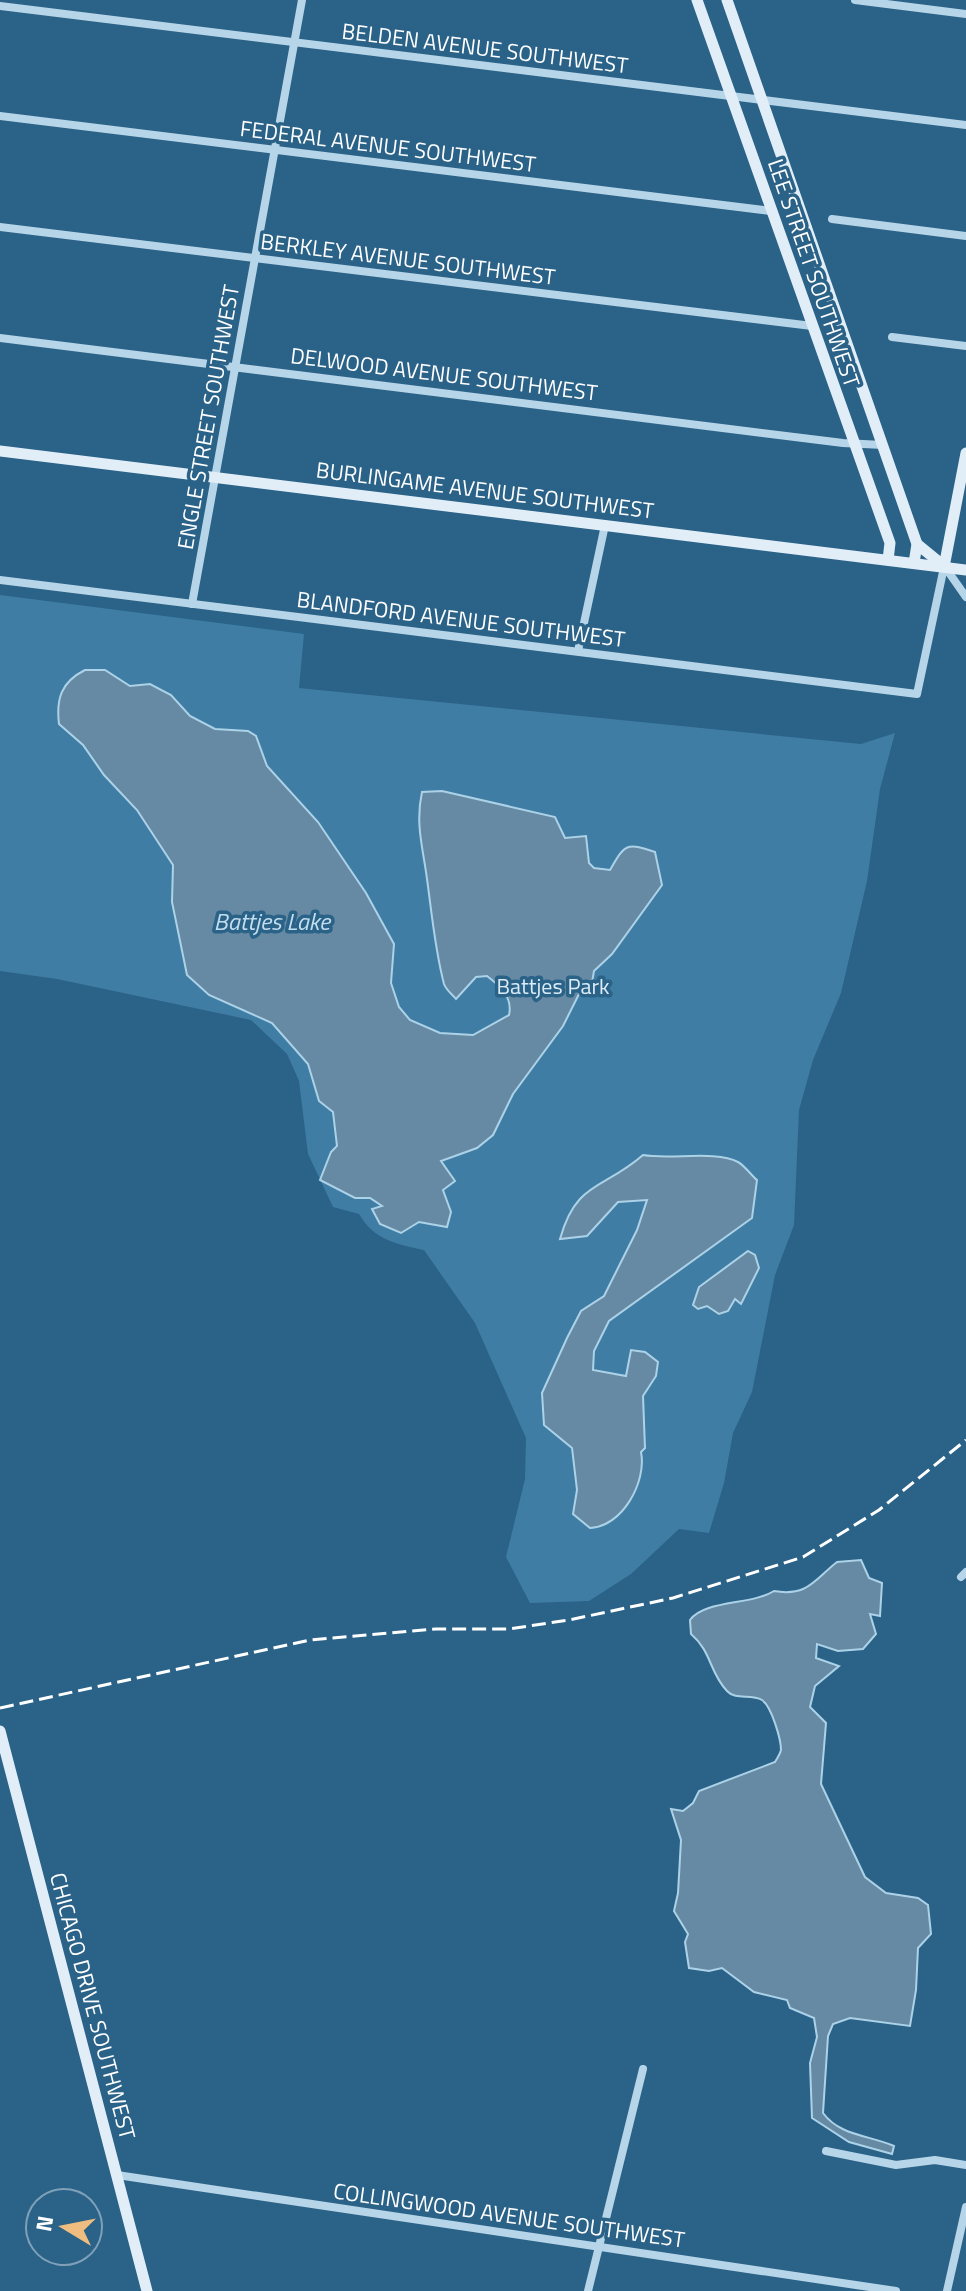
<svg xmlns="http://www.w3.org/2000/svg" width="966" height="2291" font-family="'Titillium Web',sans-serif">
  <style>
    .green { fill: #3f7da4 }
    .water { fill: #668aa3; stroke: #acd2e8; stroke-width: 2 }
    .lines { fill: none; stroke-linecap: round; stroke-linejoin: round }
    .street { stroke: #b7d5e8; stroke-width: 8 }
    .secondary { stroke: #e1eef8; stroke-width: 11 }
    .rail { stroke: #fff; stroke-width: 3; stroke-dasharray: 14 6; stroke-linecap: butt }
    .labels { text-anchor: middle; dominant-baseline: central; stroke-width: 7; stroke-linejoin: round; paint-order: stroke }
    .street-label { font-size: 22px; fill: #fff; stroke: #2a6288 }
    .park-label { font-size: 22px; fill: #dbecf7; stroke: #2a6288 }
    .water-label { font-size: 24px; font-style: italic; fill: #c3deef; stroke: #2a6288 }
  </style>
  <rect width="100%" height="100%" fill="#2a6288"/>
  <!-- green -->
  <path class="green" d="M 0,595 L 304,634 L 299,688 L 861,744 L 895,733 L 880,789 L 867,881 L 841,993 L 813,1060 L 799,1110 L 794,1225 L 775,1275 L 752,1392 L 733,1433 L 724,1483 L 709,1533 L 679,1529 L 631,1574 L 589,1601 L 530,1603 L 506,1557 L 525,1479 L 526,1438 L 475,1323 L 424,1250 C 396,1244 374,1240 359,1214 L 333,1207 L 308,1154 L 299,1081 L 287,1054 L 251,1020 L 57,979 L 0,971 Z"/>
  <!-- water -->
  <g class="water">
    <path d="M 85,670 L 105,670 L 130,686 L 150,684 L 171,695 L 190,716 L 215,729 L 248,731 L 256,736 L 267,766 L 318,822 L 366,893 L 394,944 L 391,983 L 399,1007 L 410,1020 L 440,1033 L 473,1035 L 509,1015 C 513,997 500,986 487,976 L 476,977 L 456,999 C 452,994 446,990 444,984 C 435,950 432,915 427,879 C 423,848 415,824 422,792 L 442,791 L 555,817 L 565,838 L 586,836 L 589,863 L 594,868 L 610,870 C 625,844 626,842 655,852 L 662,885 L 612,954 L 594,971 L 591,988 L 579,994 L 563,1026 L 513,1094 L 493,1135 L 477,1148 L 441,1161 L 455,1181 L 443,1190 L 451,1212 L 447,1227 L 419,1222 L 401,1233 L 380,1224 L 372,1209 L 382,1206 L 370,1198 L 355,1198 L 320,1180 L 331,1152 L 337,1146 L 333,1112 L 319,1101 L 308,1064 L 272,1023 L 209,995 L 187,975 L 172,902 L 173,865 L 137,810 L 104,775 L 83,745 L 59,724 C 56,699 61,682 85,670 Z"/>
    <path d="M 643,1155 C 670,1160 716,1150 738,1162 C 745,1166 751,1175 757,1180 L 752,1218 L 609,1321 L 594,1351 L 593,1370 L 626,1376 L 631,1350 L 645,1352 L 658,1362 L 656,1376 L 643,1396 L 645,1448 L 641,1452 C 647,1482 622,1527 590,1528 L 573,1514 L 577,1490 L 572,1448 L 544,1425 L 542,1393 L 567,1338 L 581,1311 L 604,1296 L 637,1230 L 647,1200 L 618,1202 L 587,1236 L 560,1239 C 576,1181 603,1190 643,1155 Z"/>
    <path d="M 748,1251 L 755,1255 L 759,1268 L 741,1304 L 735,1299 L 728,1311 L 719,1314 L 707,1306 L 698,1309 L 693,1305 L 699,1287 Z"/>
    <path d="M 861,1560 L 869,1578 L 882,1583 L 880,1616 L 870,1614 L 876,1634 L 863,1649 L 838,1651 L 817,1644 L 816,1658 L 839,1666 L 815,1686 L 810,1707 L 826,1723 L 821,1784 L 865,1877 L 886,1893 L 918,1898 L 928,1905 L 931,1934 L 918,1948 L 916,1990 L 910,2026 L 850,2018 L 833,2024 L 828,2036 L 823,2113 C 840,2136 869,2135 894,2146 L 892,2154 L 849,2142 L 812,2118 L 810,2063 L 817,2037 L 814,2018 L 790,2008 L 787,2000 L 754,1992 L 722,1968 L 709,1971 L 689,1968 L 685,1942 L 688,1934 L 674,1911 L 678,1893 L 681,1840 L 671,1809 L 683,1811 L 693,1803 L 699,1791 L 775,1762 C 777,1758 780,1755 781,1750 C 781,1740 772,1707 762,1700 C 751,1693 736,1701 727,1691 C 709,1672 712,1652 691,1634 L 690,1620 C 704,1600 752,1605 774,1591 C 808,1597 815,1579 837,1562 Z"/>
  </g>
  <g class="lines">
    <!-- street -->
    <g class="street">
      <path d="M 855,0 L 966,14"/>
      <path d="M 0,6 L 966,125"/>
      <path d="M 0,116 L 771,211"/>
      <path d="M 832,219 L 966,236"/>
      <path d="M 0,227 L 812,326"/>
      <path d="M 892,337 L 966,346"/>
      <path d="M 0,338 L 843,443 L 883,445"/>
      <path d="M 945,567 L 966,597"/>
      <path d="M 0,580 L 917,694 L 944,567"/>
      <path d="M 192,604 L 302,0"/>
      <path d="M 578,651 L 605,525"/>
      <path d="M 961,1577 L 966,1572"/>
      <path d="M 826,2151 L 896,2165 L 935,2160 L 966,2165"/>
      <path d="M 117,2175 L 896,2291"/>
      <path d="M 588,2291 L 643,2069"/>
      <path d="M 947,2291 L 966,2207"/>
    </g>
    <!-- secondary -->
    <g class="secondary">
      <path d="M 697,0 L 890,543 L 888,560"/>
      <path d="M 727,0 L 917,544 L 914,563"/>
      <path d="M 0,451 L 966,570"/>
      <path d="M 917,544 L 944,566"/>
      <path d="M 944,567 L 966,453"/>
      <path d="M 0,1731 L 147,2291"/>
    </g>
    <!-- rail -->
    <path class="rail" d="M 0,1708 L 310,1640 L 436,1629 L 509,1629 L 569,1620 L 673,1598 L 803,1557 L 879,1510 L 966,1440"/>
  </g>
  <g class="labels">
    <!-- street labels -->
    <g class="street-label">
      <text transform="translate(485 48) rotate(7)">BELDEN AVENUE SOUTHWEST</text>
      <text transform="translate(388 146) rotate(7)">FEDERAL AVENUE SOUTHWEST</text>
      <text transform="translate(408 259) rotate(7)">BERKLEY AVENUE SOUTHWEST</text>
      <text transform="translate(814 273) rotate(71)">LEE STREET SOUTHWEST</text>
      <text transform="translate(444 374) rotate(7)">DELWOOD AVENUE SOUTHWEST</text>
      <text transform="translate(208 417) rotate(-80)">ENGLE STREET SOUTHWEST</text>
      <text transform="translate(485 490) rotate(7)">BURLINGAME AVENUE SOUTHWEST</text>
      <text transform="translate(461 619) rotate(7)">BLANDFORD AVENUE SOUTHWEST</text>
      <text transform="translate(93 2006) rotate(75)">CHICAGO DRIVE SOUTHWEST</text>
      <text transform="translate(509 2215) rotate(8)">COLLINGWOOD AVENUE SOUTHWEST</text>
    </g>
    <!-- park labels -->
    <g class="park-label">
      <text x="553" y="986">Battjes Park</text>
    </g>
    <!-- water labels -->
    <g class="water-label">
      <text x="272" y="921">Battjes Lake</text>
    </g>
  </g>
  <!-- north arrow -->
  <g transform="translate(64 2227) rotate(280)"><circle r="38" fill="#2a6288" stroke="#7fa1b8" stroke-width="2"/>
  <path d="M0-6L14 30L0 20L-14 30Z" fill="#eebd7f"/>
  <text y="-12" font-size="22" font-weight="bold" text-anchor="middle" fill="#ffffff">N</text>
  </g>
</svg>
